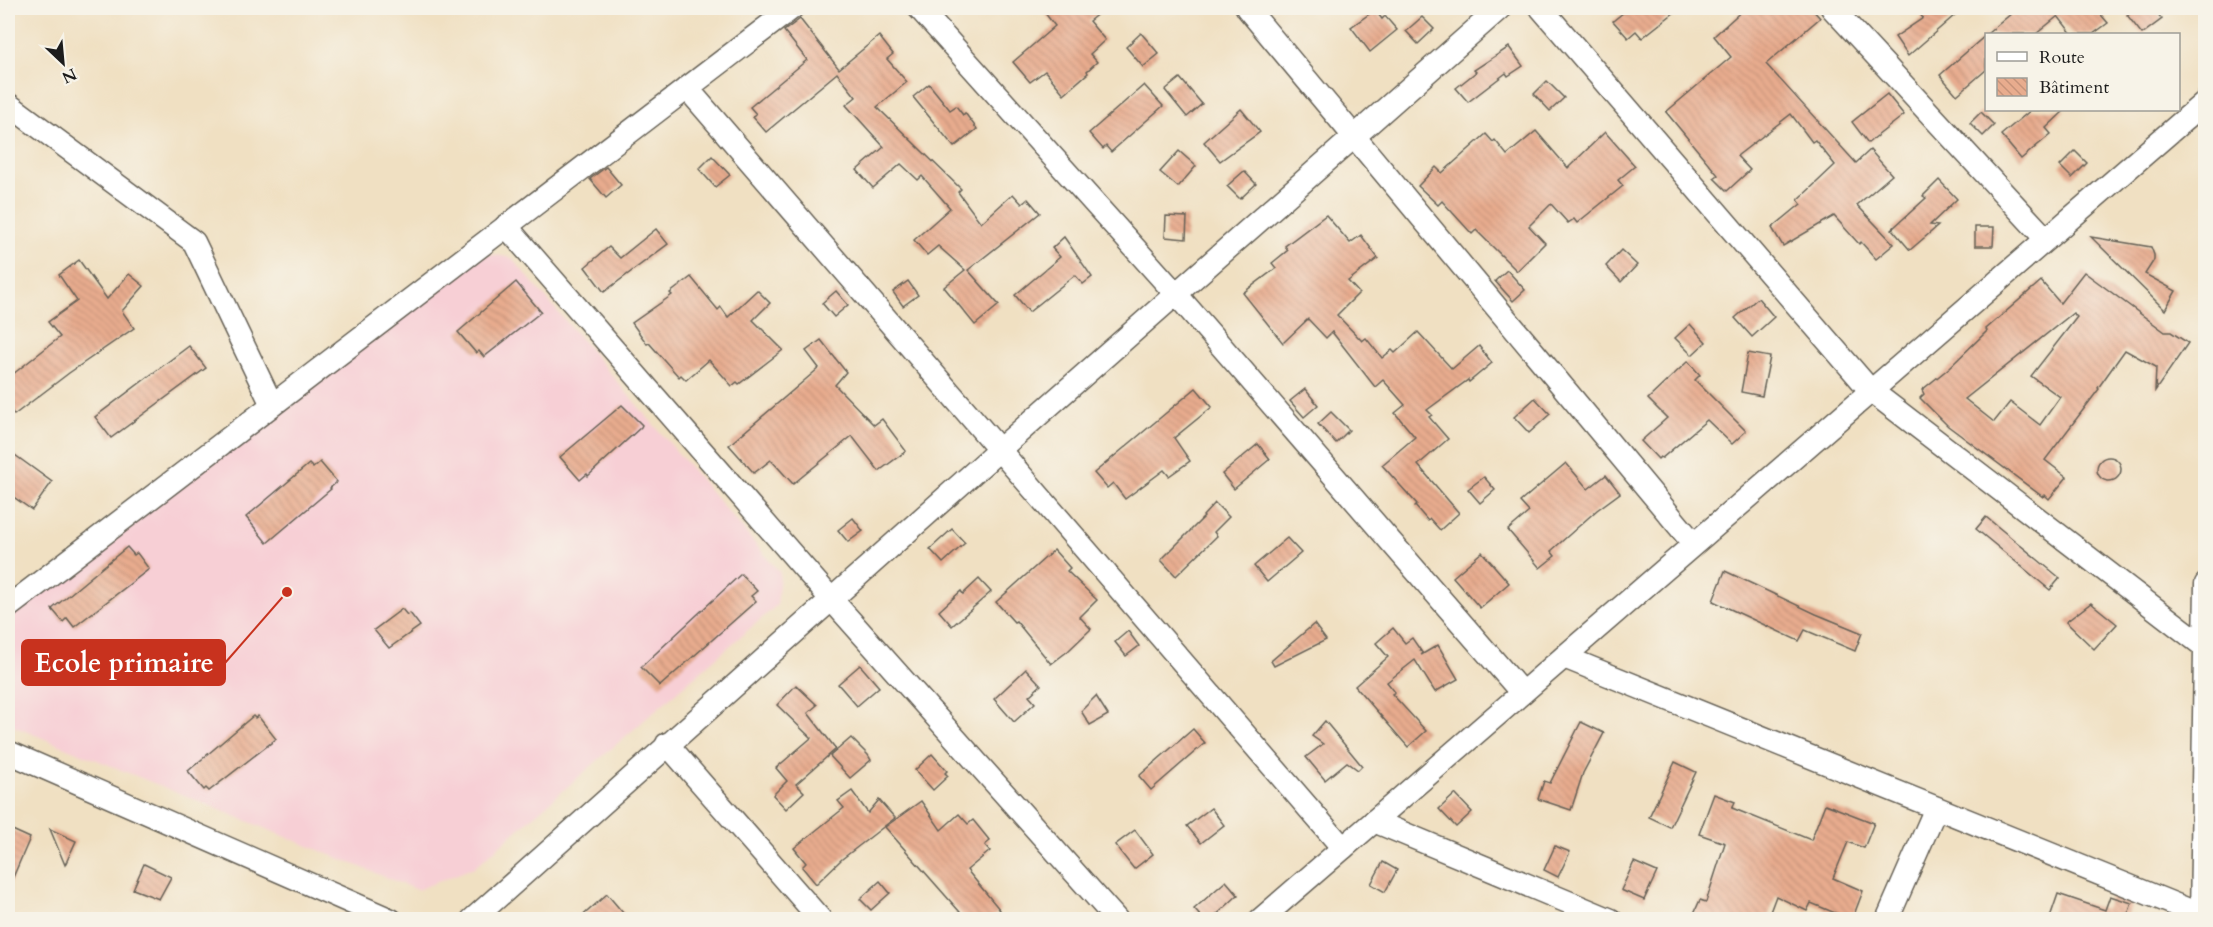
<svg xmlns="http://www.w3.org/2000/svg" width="2213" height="927" font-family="Cardo,serif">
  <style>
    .built { fill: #f7cfd5 }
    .building { fill: url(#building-back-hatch); fill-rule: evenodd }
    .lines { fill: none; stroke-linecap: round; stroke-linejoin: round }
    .street-casing { stroke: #666156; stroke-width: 25 }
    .street { stroke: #fff; stroke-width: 22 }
    .leader { fill: none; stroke: #c8321e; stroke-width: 2 }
    .callout-dot { fill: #c8321e; stroke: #f7f3e8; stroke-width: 2 }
    .callout { fill: #c8321e; stroke: #c8321e; stroke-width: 2 }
    .callout-label { font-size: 27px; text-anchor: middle; font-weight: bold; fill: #fff }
  </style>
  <defs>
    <pattern id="building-back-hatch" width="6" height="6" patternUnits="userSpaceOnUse" patternTransform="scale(1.5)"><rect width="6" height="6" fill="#e8ac8e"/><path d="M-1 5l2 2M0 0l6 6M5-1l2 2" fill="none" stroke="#c6937a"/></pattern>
  </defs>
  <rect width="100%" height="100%" fill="#f7f3e8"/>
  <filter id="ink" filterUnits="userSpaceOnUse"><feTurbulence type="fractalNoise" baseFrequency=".0167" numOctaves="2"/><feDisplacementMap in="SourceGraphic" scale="12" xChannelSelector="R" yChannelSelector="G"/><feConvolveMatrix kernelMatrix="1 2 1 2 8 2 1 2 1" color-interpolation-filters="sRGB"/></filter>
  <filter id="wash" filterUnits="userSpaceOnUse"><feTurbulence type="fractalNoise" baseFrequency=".008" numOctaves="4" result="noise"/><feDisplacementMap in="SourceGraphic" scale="24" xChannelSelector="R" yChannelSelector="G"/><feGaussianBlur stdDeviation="1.35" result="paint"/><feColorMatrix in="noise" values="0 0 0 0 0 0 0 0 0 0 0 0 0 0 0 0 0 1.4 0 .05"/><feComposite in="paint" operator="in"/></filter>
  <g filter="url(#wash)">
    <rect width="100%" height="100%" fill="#f0e0c2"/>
    <!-- built -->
    <path class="built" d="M 480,252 L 512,258 L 780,573 L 777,605 L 475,867 L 417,890 L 8,724 L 8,616 Z"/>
    <g id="blocks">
      <!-- building -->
      <g class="building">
        <path d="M 1041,8 L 1105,8 L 1089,21 L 1105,40 L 1090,54 L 1097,62 L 1087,71 L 1088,73 L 1064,94 L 1045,71 L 1030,82 L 1013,62 L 1055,26 Z"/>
        <path d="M 1629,8 L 1680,8 L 1642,38 L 1636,31 L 1628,38 L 1613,21 Z"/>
        <path d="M 1745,8 L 1811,8 L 1820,18 L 1766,64 L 1856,163 L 1870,150 L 1892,175 L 1857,205 L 1894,244 L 1876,259 L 1861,242 L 1859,244 L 1834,216 L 1783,246 L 1772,228 L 1801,204 L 1798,200 L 1835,165 L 1815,140 L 1812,142 L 1791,114 L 1737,156 L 1750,170 L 1727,191 L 1714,178 L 1718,175 L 1666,112 L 1731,57 L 1714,36 Z"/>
        <path d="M 1915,8 L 1963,8 L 1908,56 L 1895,37 L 1923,18 Z"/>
        <path d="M 2018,8 L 2095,8 L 2108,23 L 2093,34 L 2072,34 L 2058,16 L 2036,34 L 1987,34 Z"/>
        <path d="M 2137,8 L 2153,8 L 2162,19 L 2142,34 L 2127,15 Z"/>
        <path d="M 1375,10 L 1382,19 L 1385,16 L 1397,30 L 1370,52 L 1351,27 Z"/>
        <path d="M 1422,17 L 1434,29 L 1418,44 L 1406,31 Z"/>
        <path d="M 800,19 L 839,69 L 879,36 L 893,54 L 887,59 L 907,82 L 877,107 L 961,189 L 958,192 L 981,223 L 1013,194 L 1022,204 L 1028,199 L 1040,213 L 968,270 L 999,305 L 975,325 L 944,287 L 965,270 L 938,246 L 927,255 L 914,240 L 950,208 L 922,176 L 918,180 L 901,164 L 873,188 L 857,170 L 884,147 L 846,105 L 856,97 L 837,73 L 766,132 L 753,117 L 756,114 L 750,107 L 807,60 L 784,31 Z"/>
        <path d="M 1141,33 L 1159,54 L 1143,67 L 1126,47 Z"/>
        <path d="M 1986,35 L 1986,70 L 1957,95 L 1940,75 Z"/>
        <path d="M 1509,47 L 1523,66 L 1508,76 L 1506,73 L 1468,102 L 1456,88 L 1476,72 L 1474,70 Z"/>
        <path d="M 1180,78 L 1202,104 L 1187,117 L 1165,90 Z"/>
        <path d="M 1547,81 L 1564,98 L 1550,111 L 1534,94 Z"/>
        <path d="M 929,84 L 950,110 L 956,106 L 963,115 L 965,113 L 977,129 L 954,147 L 913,97 Z"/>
        <path d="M 1144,85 L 1163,106 L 1111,152 L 1106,146 L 1103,149 L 1089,133 Z"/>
        <path d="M 1887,94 L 1904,115 L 1868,143 L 1852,122 Z"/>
        <path d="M 1241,109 L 1260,132 L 1220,161 L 1204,142 Z"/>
        <path d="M 2031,110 L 2065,110 L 2046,128 L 2051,134 L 2021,159 L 2001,135 Z"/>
        <path d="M 1981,112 L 1994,125 L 1983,136 L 1970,123 Z"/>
        <path d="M 1536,131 L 1568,168 L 1605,132 L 1635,166 L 1618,180 L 1623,186 L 1577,223 L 1574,219 L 1568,223 L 1551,204 L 1529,226 L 1545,243 L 1517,271 L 1476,230 L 1472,234 L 1442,201 L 1438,205 L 1418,186 L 1436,167 L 1442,173 L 1486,134 L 1493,142 L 1495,140 L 1507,155 Z"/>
        <path d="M 1179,151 L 1196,166 L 1178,187 L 1160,172 Z"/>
        <path d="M 2075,151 L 2087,163 L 2072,178 L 2060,166 Z"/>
        <path d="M 712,156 L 730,175 L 715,187 L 699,169 Z"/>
        <path d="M 606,167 L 621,185 L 606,198 L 590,179 Z"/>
        <path d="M 1244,171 L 1256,184 L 1240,199 L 1227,186 Z"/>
        <path d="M 1939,180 L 1957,199 L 1930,225 L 1938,226 L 1910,250 L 1892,229 L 1926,198 L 1923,196 Z"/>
        <path d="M 1326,215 L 1350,243 L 1361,235 L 1378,258 L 1348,281 L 1359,293 L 1337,315 L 1362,341 L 1366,338 L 1382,358 L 1392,350 L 1395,353 L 1418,332 L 1452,369 L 1479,346 L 1492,363 L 1469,382 L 1468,380 L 1427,410 L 1432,415 L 1429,417 L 1448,439 L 1418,465 L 1459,513 L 1440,530 L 1430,519 L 1428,521 L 1415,506 L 1417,504 L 1382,465 L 1415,437 L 1395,413 L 1405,405 L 1383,380 L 1375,387 L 1332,332 L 1326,338 L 1308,319 L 1283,343 L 1243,293 L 1276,268 L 1272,263 L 1288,250 L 1285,246 Z"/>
        <path d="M 1166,216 L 1187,217 L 1186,239 L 1165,237 Z"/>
        <path d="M 1975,227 L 1994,227 L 1993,246 L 1975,246 Z"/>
        <path d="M 656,229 L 668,244 L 604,292 L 585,267 L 609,247 L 620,258 Z"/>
        <path d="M 1064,237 L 1092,277 L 1083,284 L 1075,275 L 1029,312 L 1015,295 L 1060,257 L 1052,248 Z"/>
        <path d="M 2091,237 L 2151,247 L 2154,255 L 2154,260 L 2145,274 L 2176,291 L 2165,310 Z"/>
        <path d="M 1621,250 L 1637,265 L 1621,282 L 1606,266 Z"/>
        <path d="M 79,260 L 107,299 L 129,274 L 144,286 L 122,311 L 134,328 L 69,373 L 14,415 L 8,406 L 8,378 L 60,337 L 48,322 L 77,301 L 59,275 Z"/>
        <path d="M 1507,270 L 1525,290 L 1513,301 L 1495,281 Z"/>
        <path d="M 2084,272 L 2165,332 L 2171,332 L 2188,343 L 2155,391 L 2156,367 L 2125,350 L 2098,388 L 2099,389 L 2045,460 L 2067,477 L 2049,499 L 2045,495 L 2043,497 L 1948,426 L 1920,398 L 1924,394 L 1922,390 L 1949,368 L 1987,331 L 1986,329 L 2041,281 L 2060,303 ZM 2073,313 L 2077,317 L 2031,376 L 2060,397 L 2040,425 L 2010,402 L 1994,422 L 1965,399 Z"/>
        <path d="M 691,277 L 718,310 L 721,307 L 728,317 L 757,290 L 770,303 L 753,320 L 783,350 L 739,384 L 737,382 L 732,386 L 709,360 L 686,380 L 681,375 L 679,377 L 649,343 L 647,344 L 632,323 L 672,295 L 670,293 Z"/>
        <path d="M 908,281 L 918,295 L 903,306 L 893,292 Z"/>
        <path d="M 516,282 L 541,312 L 484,357 L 479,351 L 476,353 L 458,332 Z"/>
        <path d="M 836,291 L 848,305 L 834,317 L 822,303 Z"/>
        <path d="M 1758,298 L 1774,317 L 1752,337 L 1735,318 Z"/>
        <path d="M 1690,324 L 1706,342 L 1692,355 L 1675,338 Z"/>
        <path d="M 821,340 L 846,372 L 835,385 L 874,425 L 882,419 L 906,451 L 879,471 L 852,436 L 793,484 L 771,460 L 754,473 L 729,445 L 819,368 L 806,351 Z"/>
        <path d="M 189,346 L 206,368 L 111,438 L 95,417 Z"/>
        <path d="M 1748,353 L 1770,357 L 1762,396 L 1741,392 Z"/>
        <path d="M 1688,361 L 1700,375 L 1695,380 L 1746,431 L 1732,444 L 1707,420 L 1662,458 L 1660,457 L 1658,459 L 1641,441 L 1667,418 L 1648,399 Z"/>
        <path d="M 1196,388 L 1212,407 L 1174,438 L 1190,461 L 1169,476 L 1164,470 L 1125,499 L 1113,483 L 1107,488 L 1094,473 Z"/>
        <path d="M 1305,389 L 1318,405 L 1304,417 L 1290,401 Z"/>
        <path d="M 1535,398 L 1550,414 L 1529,433 L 1514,417 Z"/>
        <path d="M 622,405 L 642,425 L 641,427 L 588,476 L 587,474 L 580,480 L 560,457 Z"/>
        <path d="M 1331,412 L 1349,430 L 1336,443 L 1318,424 Z"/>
        <path d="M 1258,444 L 1270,459 L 1234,489 L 1222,474 Z"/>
        <path d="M 8,450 L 52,482 L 32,510 L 8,493 Z"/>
        <circle cx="2109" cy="469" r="12"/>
        <path d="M 320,462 L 337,482 L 330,488 L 331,489 L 267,543 L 246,517 L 309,464 L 313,468 Z"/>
        <path d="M 1566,463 L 1588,489 L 1606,475 L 1620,493 L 1597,510 L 1551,551 L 1555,556 L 1540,568 L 1508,530 L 1529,512 L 1520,502 Z"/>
        <path d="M 1484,477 L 1495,490 L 1480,503 L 1468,489 Z"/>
        <path d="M 1215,503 L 1229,517 L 1214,532 L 1217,536 L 1176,576 L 1161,560 L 1204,517 L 1203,516 Z"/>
        <path d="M 1986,517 L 2060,578 L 2050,590 L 1976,529 Z"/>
        <path d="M 853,518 L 863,531 L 848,542 L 838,530 Z"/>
        <path d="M 952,529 L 965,543 L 943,563 L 930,549 Z"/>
        <path d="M 1287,538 L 1301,553 L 1267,582 L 1254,566 Z"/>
        <path d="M 127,547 L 134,555 L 137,553 L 149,569 L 74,627 L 67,618 L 63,622 L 52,609 Z"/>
        <path d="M 1054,550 L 1070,568 L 1067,571 L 1097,600 L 1080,617 L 1091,629 L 1068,651 L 1051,664 L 1016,621 L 1014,622 L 996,602 Z"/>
        <path d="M 1482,552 L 1509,583 L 1480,608 L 1453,577 Z"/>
        <path d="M 1725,571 L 1816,614 L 1862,633 L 1855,651 L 1805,630 L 1799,641 L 1713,601 Z"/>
        <path d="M 741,574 L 757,591 L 751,596 L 756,601 L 660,686 L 641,667 Z"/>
        <path d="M 979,579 L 991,592 L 952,626 L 939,611 L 961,591 L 963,594 Z"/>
        <path d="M 2091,603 L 2117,624 L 2094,649 L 2066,622 Z"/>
        <path d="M 402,609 L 407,615 L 410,613 L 420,626 L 389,648 L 374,630 Z"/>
        <path d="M 1314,624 L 1326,640 L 1274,666 L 1271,661 Z"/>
        <path d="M 1393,628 L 1405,643 L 1412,638 L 1423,654 L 1421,655 L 1438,645 L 1458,679 L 1435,692 L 1415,660 L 1387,682 L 1395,692 L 1392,694 L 1426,731 L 1408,747 L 1355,686 L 1388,657 L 1376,643 Z"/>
        <path d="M 1128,631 L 1139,646 L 1126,656 L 1115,642 Z"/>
        <path d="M 860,665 L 879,687 L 857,706 L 838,684 Z"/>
        <path d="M 1026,669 L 1041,685 L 1029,696 L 1035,703 L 1014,722 L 994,699 Z"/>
        <path d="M 796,685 L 817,705 L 808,713 L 836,749 L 796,784 L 804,792 L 786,809 L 773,795 L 787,781 L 776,768 L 811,738 L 777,705 Z"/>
        <path d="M 1096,696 L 1108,715 L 1090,725 L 1081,711 Z"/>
        <path d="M 253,716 L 255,718 L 258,716 L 276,739 L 209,791 L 206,788 L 204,790 L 188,771 Z"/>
        <path d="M 1325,721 L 1362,766 L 1358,770 L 1347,762 L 1325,780 L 1306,757 L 1323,744 L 1312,736 Z"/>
        <path d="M 1581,722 L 1604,733 L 1583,773 L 1571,810 L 1538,799 L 1544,781 L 1550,783 Z"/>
        <path d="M 1193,729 L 1205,743 L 1151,790 L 1139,776 Z"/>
        <path d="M 851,738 L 868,755 L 871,760 L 850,778 L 830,756 Z"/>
        <path d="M 932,754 L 947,771 L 945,773 L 948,776 L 933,790 L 915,770 Z"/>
        <path d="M 1675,762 L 1696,772 L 1670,827 L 1649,817 Z"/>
        <path d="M 852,791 L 868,813 L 879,800 L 895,818 L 842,859 L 816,884 L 802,867 L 806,863 L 794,848 L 844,808 L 838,801 Z"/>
        <path d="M 1455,794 L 1472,812 L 1456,827 L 1439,809 Z"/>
        <path d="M 1714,794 L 1735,802 L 1732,808 L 1811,840 L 1825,804 L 1874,823 L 1864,848 L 1848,842 L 1833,878 L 1863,891 L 1852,920 L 1811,903 L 1807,911 L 1776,896 L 1767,920 L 1691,920 L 1700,900 L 1706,902 L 1725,843 L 1699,834 Z"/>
        <path d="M 921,801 L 941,830 L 959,814 L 968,824 L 973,820 L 990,841 L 985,845 L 990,851 L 967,870 L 1000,910 L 990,920 L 967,920 L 885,827 Z"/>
        <path d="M 1211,808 L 1224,825 L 1201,843 L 1187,826 Z"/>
        <path d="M 8,828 L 30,838 L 8,889 Z"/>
        <path d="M 50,829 L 76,841 L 65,865 Z"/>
        <path d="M 1135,830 L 1153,854 L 1134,869 L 1115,845 Z"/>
        <path d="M 1555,846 L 1570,852 L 1558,877 L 1544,870 Z"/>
        <path d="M 1383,862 L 1397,870 L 1385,892 L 1371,884 Z"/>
        <path d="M 1634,862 L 1657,872 L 1644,900 L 1621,890 Z"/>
        <path d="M 144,864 L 171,877 L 159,899 L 133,889 Z"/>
        <path d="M 880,881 L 890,893 L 871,910 L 860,899 Z"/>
        <path d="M 1226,881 L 1238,895 L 1211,920 L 1204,920 L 1194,909 Z"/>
        <path d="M 607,894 L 629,920 L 578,920 Z"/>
        <path d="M 2058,894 L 2105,910 L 2110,896 L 2132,903 L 2126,920 L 2049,920 Z"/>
      </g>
    </g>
  </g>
  <g filter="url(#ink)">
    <use href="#blocks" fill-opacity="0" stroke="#666156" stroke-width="1.5"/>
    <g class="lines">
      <defs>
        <g id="street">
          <path d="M 919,8 L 1176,294 L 1522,693"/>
          <path d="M 1247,8 L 1693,543"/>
          <path d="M 1541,8 L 1870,390 L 2205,647"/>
          <path d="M 1832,8 L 2046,239"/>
          <path d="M 687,88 L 1343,848"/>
          <path d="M 8,104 L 194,242 L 272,405"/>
          <path d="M 506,226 L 831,599 L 1117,920"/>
          <path d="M 8,607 L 792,8"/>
          <path d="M 1564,657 L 2206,917"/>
          <path d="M 667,744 L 821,920"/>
          <path d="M 8,752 L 391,920"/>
          <path d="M 1374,821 L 1611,920"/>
          <path d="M 472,920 L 999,450 L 1500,8"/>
          <path d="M 1260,920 L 2206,101"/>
          <path d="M 1887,920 L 1936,808"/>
          <path d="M 2201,920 L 2206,584"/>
        </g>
      </defs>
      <!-- street casing -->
      <use href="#street" class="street-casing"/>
      <!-- street -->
      <use href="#street" class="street"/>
    </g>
  </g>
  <!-- callouts -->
  <path class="leader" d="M287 592L225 663"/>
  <circle class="callout-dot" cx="287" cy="592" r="6"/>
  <rect class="callout" x="22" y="640" width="203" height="45" rx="6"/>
  <g class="callout-label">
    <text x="124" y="672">Ecole primaire</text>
  </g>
  <!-- margin -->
  <rect width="2213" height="927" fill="none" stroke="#f7f3e8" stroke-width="30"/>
  <!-- legend -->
  <rect x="1985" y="33" width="195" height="78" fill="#f7f3e8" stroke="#9f9d96" stroke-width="1.5"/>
  <rect x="1997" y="52" width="30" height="9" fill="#ffffff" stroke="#9f9d96" stroke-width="1.5"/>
  <text x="2039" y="63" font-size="18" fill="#1c1c1c">Route</text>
  <rect x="1997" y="78" width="30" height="18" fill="url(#building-back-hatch)" stroke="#9f9d96" stroke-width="1.5"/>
  <text x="2039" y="93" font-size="18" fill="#1c1c1c">Bâtiment</text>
  <!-- north arrow -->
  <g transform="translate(63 63) rotate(154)" stroke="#f7f3e8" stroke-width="4.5" paint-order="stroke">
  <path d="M0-4.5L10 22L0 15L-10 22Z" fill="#1c1c1c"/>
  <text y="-9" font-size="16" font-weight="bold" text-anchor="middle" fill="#1c1c1c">N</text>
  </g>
</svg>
